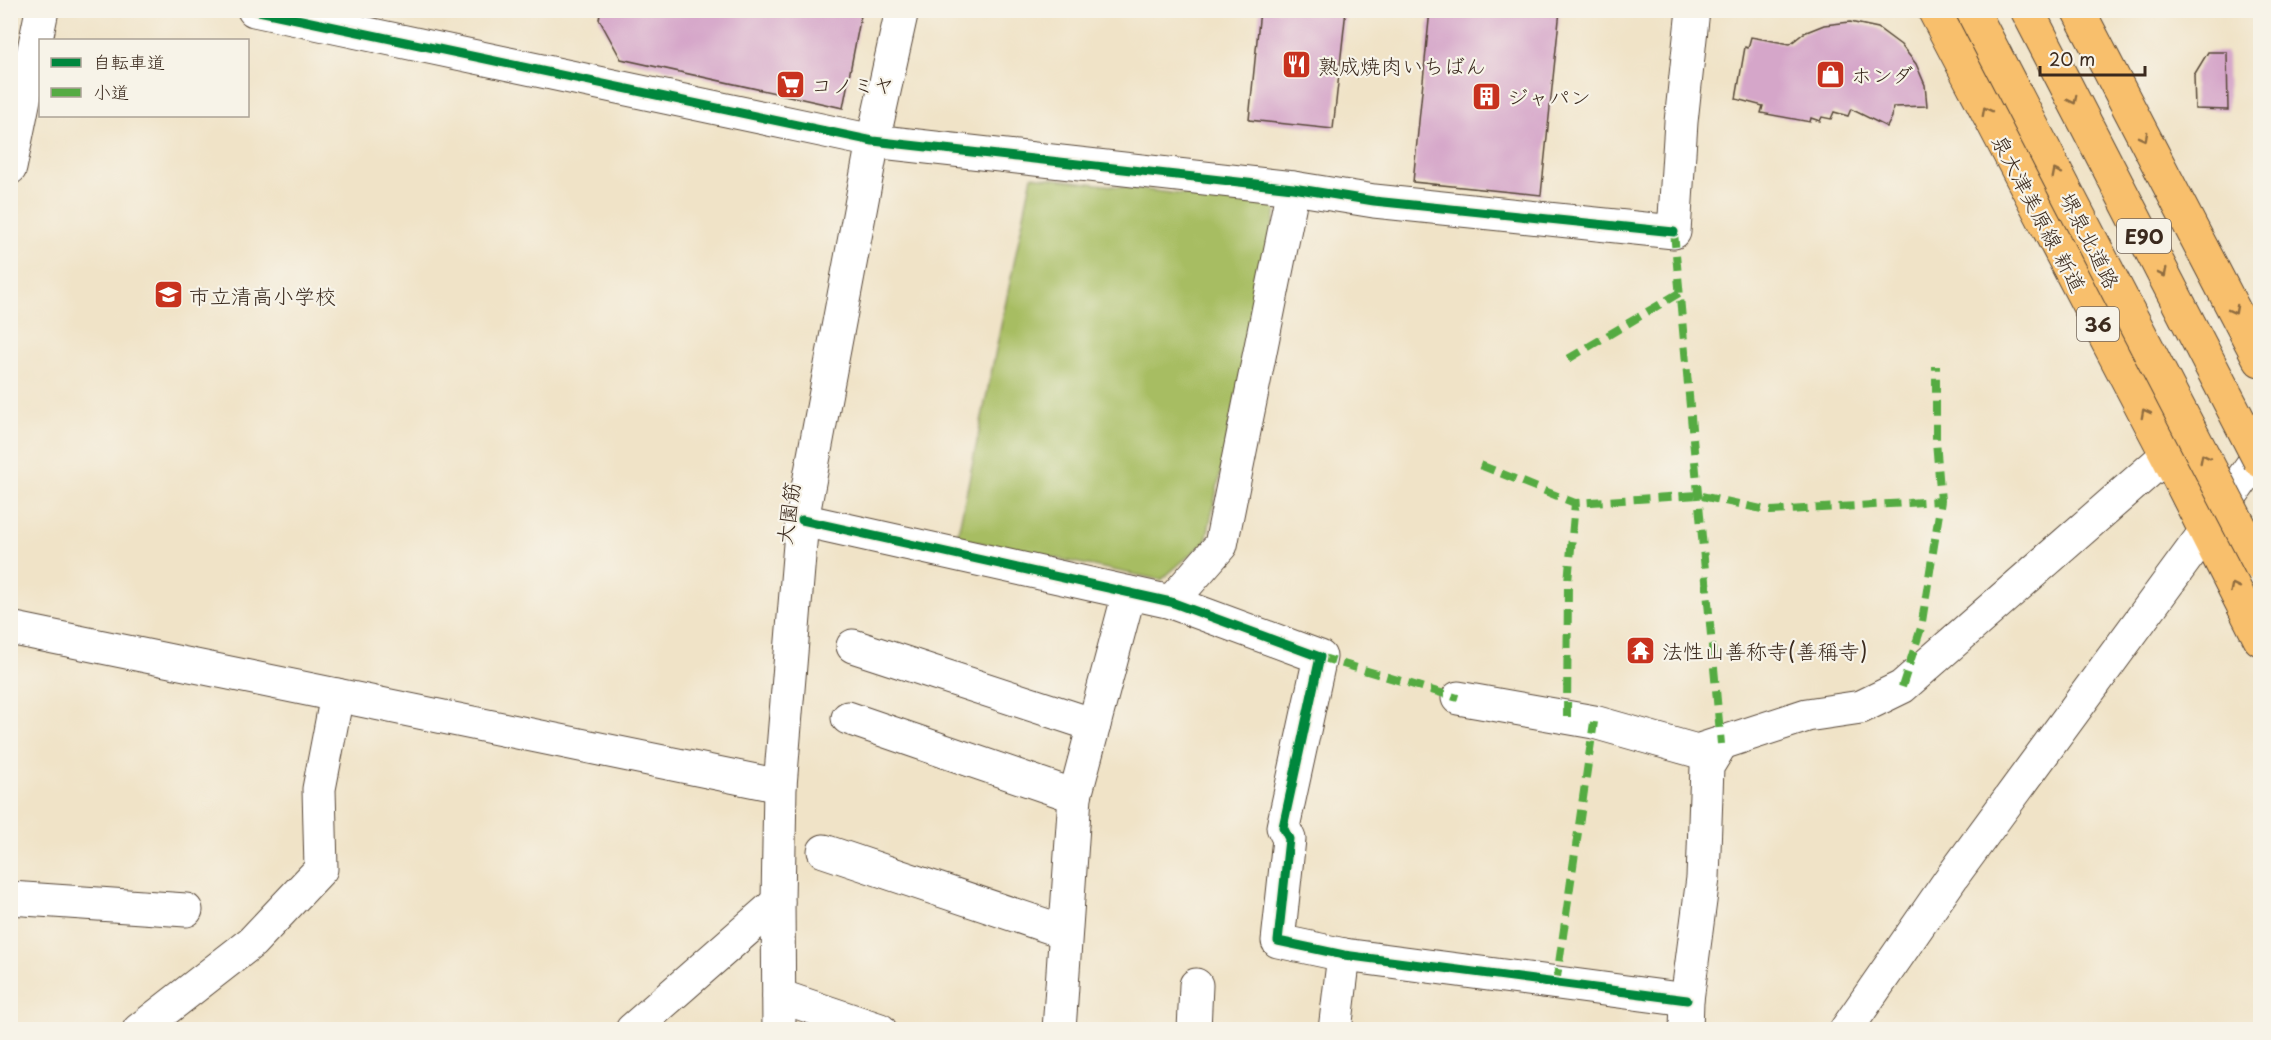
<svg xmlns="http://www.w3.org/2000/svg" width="2271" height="1040" font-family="'Playpen Sans','Klee One',sans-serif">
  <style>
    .green { fill: #a7bd62; stroke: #717440; stroke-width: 1.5 }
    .building { fill: #d5a6c9 }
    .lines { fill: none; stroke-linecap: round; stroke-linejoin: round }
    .minor-casing { stroke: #564637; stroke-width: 35 }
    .major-casing { stroke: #564637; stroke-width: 35 }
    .minor { stroke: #fff; stroke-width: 33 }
    .major { stroke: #f8bf6c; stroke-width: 33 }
    .highway-bridge-casing { stroke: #564637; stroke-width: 35; stroke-linecap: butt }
    .highway-bridge { stroke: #f8bf6c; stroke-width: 33 }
    .quiet { stroke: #55ab43; stroke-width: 8; stroke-dasharray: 15 8; stroke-linecap: butt }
    .cycleway-casing { stroke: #f7f3e8; stroke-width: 13 }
    .cycleway { stroke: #00873e; stroke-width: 9 }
    .oneway { stroke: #906d41 }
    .labels { text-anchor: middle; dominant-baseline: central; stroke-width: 4.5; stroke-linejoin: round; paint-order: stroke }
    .shield { fill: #f7f3e8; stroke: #73665b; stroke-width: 1.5 }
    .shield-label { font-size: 20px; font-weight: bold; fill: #3b2a1e }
    .poi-label { font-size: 21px; fill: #3b2a1e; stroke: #f7f3e8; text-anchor: start }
    .street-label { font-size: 21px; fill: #3b2a1e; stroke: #f7f3e8 }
  </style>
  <rect width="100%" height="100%" fill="#f7f3e8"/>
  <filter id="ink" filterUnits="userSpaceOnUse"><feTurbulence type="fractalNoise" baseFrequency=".0167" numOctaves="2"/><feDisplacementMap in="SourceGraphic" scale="12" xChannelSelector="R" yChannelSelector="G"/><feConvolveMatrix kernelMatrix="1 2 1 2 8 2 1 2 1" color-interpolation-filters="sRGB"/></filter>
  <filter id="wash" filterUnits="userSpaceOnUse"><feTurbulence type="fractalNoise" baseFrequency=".008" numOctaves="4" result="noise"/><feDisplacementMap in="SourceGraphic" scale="24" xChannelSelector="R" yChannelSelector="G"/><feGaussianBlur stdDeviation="1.35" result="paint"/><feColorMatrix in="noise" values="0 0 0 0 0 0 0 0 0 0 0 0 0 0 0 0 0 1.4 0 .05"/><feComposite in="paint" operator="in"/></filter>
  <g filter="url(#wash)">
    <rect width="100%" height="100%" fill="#f0e3c7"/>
    <!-- green -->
    <path class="green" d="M 1032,176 L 1277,206 L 1206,541 L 1161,580 L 957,538 Z"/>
    <g id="blocks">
      <!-- building -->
      <g class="building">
        <path d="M 601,10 L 862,10 L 843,108 L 621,59 L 599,19 Z"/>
        <path d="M 1260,10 L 1346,10 L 1333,129 L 1249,120 Z"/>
        <path d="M 1430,10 L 1560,10 L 1541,195 L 1413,182 Z"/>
        <path d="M 1850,22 L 1878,28 L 1901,45 L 1916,64 L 1925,85 L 1927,106 L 1893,107 L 1892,117 L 1887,127 L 1851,109 L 1848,116 L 1834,112 L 1831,119 L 1822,117 L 1820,121 L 1811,118 L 1810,122 L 1761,113 L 1763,106 L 1736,99 L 1745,47 L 1748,48 L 1751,37 L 1790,44 L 1804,33 L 1824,25 Z"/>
        <path d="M 2208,52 L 2227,52 L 2228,110 L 2195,109 L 2194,75 Z"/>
      </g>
    </g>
  </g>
  <g filter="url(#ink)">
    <use href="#blocks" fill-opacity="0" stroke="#564637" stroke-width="1.5"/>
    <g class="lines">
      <defs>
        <g id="minor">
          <path d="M 254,10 L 873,141 L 1293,188 L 1374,201 L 1674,232 L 1681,122 L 1693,10"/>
          <path d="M 10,168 L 42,10"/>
          <path d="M 802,520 L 1171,602 L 1320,657 L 1283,827 L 1289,839 L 1278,941 L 1344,955 L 1687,1000"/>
          <path d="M 1171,602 L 1221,545 L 1293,188"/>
          <path d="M 10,628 L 780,786"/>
          <path d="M 853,646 L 1094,725"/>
          <path d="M 1458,698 L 1594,722 L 1697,751 L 1807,715 L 1861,707 L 1902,687 L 2167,455"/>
          <path d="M 848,718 L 1075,796"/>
          <path d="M 824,851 L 1065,932"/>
          <path d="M 10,898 L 186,910"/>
          <path d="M 779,996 L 880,1030"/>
          <path d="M 139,1030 L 252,942 L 321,869 L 319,789 L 337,695"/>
          <path d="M 632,1030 L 778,902"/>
          <path d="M 779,1030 L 778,902 L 780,786 L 802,520 L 873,141 L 902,10"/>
          <path d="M 1059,1030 L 1075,796 L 1129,593"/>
          <path d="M 1194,1030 L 1196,985"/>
          <path d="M 1335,1030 L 1344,955"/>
          <path d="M 1686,1030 L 1687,1000 L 1703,878 L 1707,767 L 1721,744"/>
          <path d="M 1846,1030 L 1952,877 L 2206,531 L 2260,454"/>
        </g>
        <g id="major">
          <path d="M 1934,10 L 2167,455 L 2260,639"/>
          <path d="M 2078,10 L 2260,360"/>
        </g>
      </defs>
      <!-- minor casing -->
      <use href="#minor" class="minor-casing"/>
      <!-- major casing -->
      <use href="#major" class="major-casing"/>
      <!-- minor -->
      <use href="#minor" class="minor"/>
      <!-- major -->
      <use href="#major" class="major"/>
      <defs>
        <g id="highway-bridge">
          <path d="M 1972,10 L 2260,565"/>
          <path d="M 2027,10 L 2260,461"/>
        </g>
      </defs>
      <!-- highway-bridge casing -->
      <use href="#highway-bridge" class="highway-bridge-casing"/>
      <!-- highway-bridge -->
      <use href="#highway-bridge" class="highway-bridge"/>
      <!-- quiet -->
      <g class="quiet">
        <path d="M 1674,232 L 1721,744"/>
        <path d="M 1568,359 L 1679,293"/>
        <path d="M 1480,465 L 1575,503 L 1697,495 L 1771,511 L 1941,501"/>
        <path d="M 1320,657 L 1458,698"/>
        <path d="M 1902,687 L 1921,628 L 1941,501 L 1936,441 L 1936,366"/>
        <path d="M 1567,717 L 1568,582 L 1575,503"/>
        <path d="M 1556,984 L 1594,722"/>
      </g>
      <defs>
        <g id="cycleway">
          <path d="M 254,10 L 873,141 L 1293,188 L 1374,201 L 1674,232"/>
          <path d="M 802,520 L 1171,602 L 1320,657 L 1283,827 L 1289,839 L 1278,941 L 1344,955 L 1687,1000"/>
        </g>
      </defs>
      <!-- cycleway casing -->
      <use href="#cycleway" class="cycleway-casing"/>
      <!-- cycleway -->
      <use href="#cycleway" class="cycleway"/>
    </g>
    <!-- one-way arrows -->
    <defs><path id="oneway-chevron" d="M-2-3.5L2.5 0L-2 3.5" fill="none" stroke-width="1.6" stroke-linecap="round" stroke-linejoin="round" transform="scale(1.5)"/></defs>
    <g class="oneway">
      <use href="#oneway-chevron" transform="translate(2073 100) rotate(63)"/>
      <use href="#oneway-chevron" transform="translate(1986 111) rotate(-118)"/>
      <use href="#oneway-chevron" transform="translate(2144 137) rotate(62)"/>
      <use href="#oneway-chevron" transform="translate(2056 173) rotate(-117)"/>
      <use href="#oneway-chevron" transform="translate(2163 273) rotate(63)"/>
      <use href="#oneway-chevron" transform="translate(2234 310) rotate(62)"/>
      <use href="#oneway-chevron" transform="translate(2145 413) rotate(-118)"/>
      <use href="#oneway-chevron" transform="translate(2204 458) rotate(-117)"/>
      <use href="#oneway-chevron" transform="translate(2234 587) rotate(-117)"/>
    </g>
  </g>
  <!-- icons -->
  <defs>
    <symbol id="restaurant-square" viewBox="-11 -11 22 22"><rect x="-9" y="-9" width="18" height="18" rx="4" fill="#c8321e" stroke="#f7f3e8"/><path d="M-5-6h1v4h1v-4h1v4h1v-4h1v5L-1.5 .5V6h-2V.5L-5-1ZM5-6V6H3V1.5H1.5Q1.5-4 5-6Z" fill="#fff"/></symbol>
    <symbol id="shop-square" viewBox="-11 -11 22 22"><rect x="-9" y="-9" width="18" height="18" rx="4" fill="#c8321e" stroke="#f7f3e8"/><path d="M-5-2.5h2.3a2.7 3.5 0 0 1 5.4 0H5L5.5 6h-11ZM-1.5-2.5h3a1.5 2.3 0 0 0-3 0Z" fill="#fff"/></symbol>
    <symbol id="supermarket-square" viewBox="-11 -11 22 22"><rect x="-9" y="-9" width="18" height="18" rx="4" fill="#c8321e" stroke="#f7f3e8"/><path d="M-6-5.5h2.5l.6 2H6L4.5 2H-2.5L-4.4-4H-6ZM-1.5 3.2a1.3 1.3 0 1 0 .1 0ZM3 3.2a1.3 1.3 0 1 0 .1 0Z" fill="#fff"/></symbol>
    <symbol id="building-square" viewBox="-11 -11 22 22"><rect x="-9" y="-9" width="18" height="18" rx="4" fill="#c8321e" stroke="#f7f3e8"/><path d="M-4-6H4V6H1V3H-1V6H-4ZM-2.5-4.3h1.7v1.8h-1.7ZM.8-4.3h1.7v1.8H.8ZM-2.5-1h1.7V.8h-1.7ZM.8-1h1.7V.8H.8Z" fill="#fff"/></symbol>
    <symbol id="school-square" viewBox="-11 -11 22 22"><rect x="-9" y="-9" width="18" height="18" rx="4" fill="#c8321e" stroke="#f7f3e8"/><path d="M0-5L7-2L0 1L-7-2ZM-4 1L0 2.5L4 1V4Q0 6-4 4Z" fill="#fff"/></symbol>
    <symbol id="temple-square" viewBox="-11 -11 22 22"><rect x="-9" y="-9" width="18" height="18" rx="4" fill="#c8321e" stroke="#f7f3e8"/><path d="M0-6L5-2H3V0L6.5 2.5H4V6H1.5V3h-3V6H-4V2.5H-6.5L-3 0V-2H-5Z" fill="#fff"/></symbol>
  </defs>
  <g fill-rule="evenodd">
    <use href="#restaurant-square" x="1280" y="48" width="33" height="33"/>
    <use href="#shop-square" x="1814" y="58" width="33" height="33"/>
    <use href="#supermarket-square" x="774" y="68" width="33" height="33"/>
    <use href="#building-square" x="1470" y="80" width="33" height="33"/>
    <use href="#school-square" x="152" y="278" width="33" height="33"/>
    <use href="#temple-square" x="1624" y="634" width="33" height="33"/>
  </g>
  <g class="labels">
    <!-- shield labels -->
    <g class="shield">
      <rect x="2117" y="219" width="54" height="34" rx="4.5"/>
      <rect x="2077" y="307" width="42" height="34" rx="4.5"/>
    </g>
    <g class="shield-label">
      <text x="2144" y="236">E90</text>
      <text x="2098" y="324">36</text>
    </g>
    <!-- poi labels -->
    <g class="poi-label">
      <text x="1318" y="65">熟成焼肉いちばん</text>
      <text x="1851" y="74">ホンダ</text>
      <text x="811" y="84">コノミヤ</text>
      <text x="1507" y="96">ジャパン</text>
      <text x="189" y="295">市立清高小学校</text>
      <text x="1662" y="650">法性山善称寺(善稱寺)</text>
    </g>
    <!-- street labels -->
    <g class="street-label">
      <text transform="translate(2040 213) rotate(62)">泉大津美原線 新道</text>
      <text transform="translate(2091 240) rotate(63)">堺泉北道路</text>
      <text transform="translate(787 513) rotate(-82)">大園筋</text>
    </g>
  </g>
  <!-- margin -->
  <rect width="2271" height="1040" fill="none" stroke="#f7f3e8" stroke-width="36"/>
  <!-- legend -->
  <rect x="39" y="39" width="210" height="78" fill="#f7f3e8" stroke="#aca397" stroke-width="1.5"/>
  <rect x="51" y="58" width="30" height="9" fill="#00873e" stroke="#aca397" stroke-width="1.5"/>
  <text x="93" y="69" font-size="18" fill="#3b2a1e">自転車道</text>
  <rect x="51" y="88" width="30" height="9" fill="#55ab43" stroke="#aca397" stroke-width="1.5"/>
  <text x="93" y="99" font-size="18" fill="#3b2a1e">小道</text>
  <!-- scale -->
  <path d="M2040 66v9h105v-9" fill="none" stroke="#3b2a1e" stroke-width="3"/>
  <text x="2049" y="66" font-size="18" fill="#3b2a1e" stroke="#f7f3e8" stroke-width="4.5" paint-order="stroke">20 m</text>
</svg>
